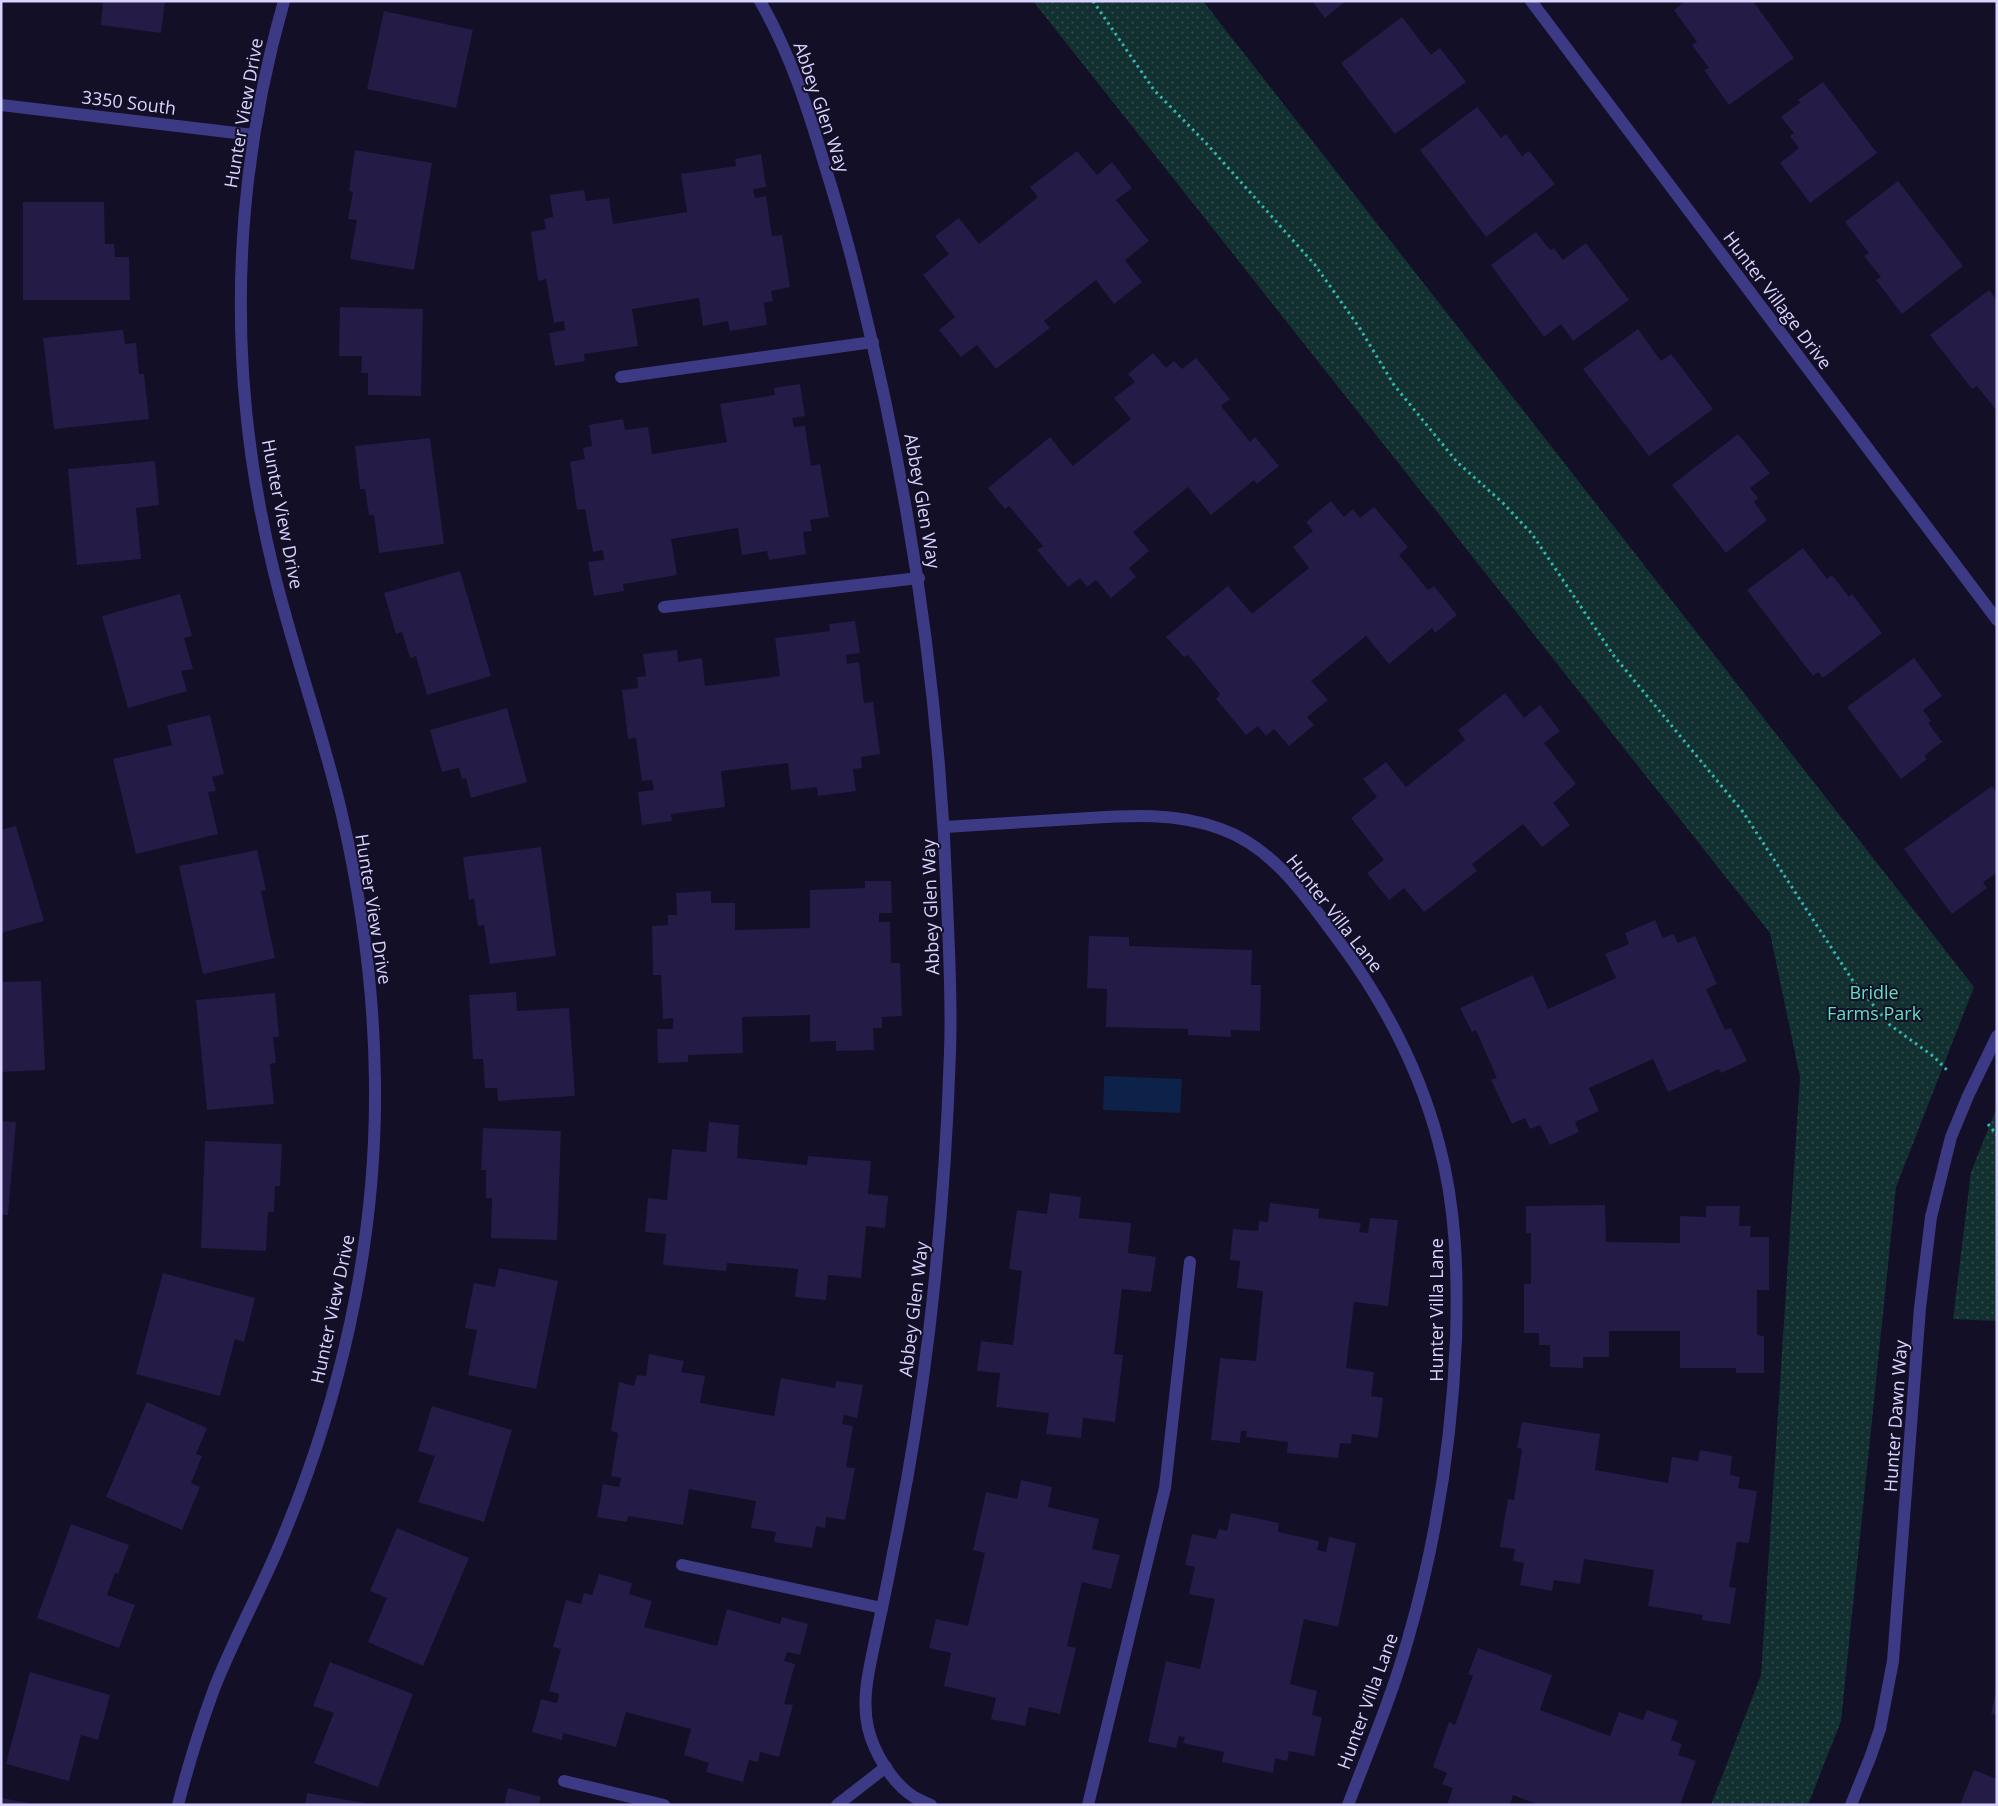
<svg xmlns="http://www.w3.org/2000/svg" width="1998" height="1806" font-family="'Open Sans',sans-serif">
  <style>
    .park { fill: url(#park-dots) }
    .water { fill: #0c2248 }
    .building { fill: #241b47 }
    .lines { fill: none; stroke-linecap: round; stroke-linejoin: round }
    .path { stroke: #2fb8b0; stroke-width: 3; stroke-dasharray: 2.5 4; stroke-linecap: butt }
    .service { stroke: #3d3a85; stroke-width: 12 }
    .minor { stroke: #3d3a85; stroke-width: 12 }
    .labels { text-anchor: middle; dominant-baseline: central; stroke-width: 4; stroke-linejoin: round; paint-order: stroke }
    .street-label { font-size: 18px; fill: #d9d4ff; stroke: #130f26 }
    .park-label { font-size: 18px; fill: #5fe0c0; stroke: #130f26 }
  </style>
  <defs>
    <pattern id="park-dots" width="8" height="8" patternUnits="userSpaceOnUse" patternTransform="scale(1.25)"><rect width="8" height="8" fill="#12302f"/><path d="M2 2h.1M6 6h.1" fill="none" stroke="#344d4e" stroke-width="1.8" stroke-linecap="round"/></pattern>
  </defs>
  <rect width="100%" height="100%" fill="#130f26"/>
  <!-- park -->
  <g class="park">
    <path d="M 1033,1 L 1203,1 L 1974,987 L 1896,1187 L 1841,1721 L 1808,1805 L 1711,1805 L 1761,1675 L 1800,1077 L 1770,933 Z"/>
    <path d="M 1997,1107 L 1997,1321 L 1953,1319 L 1971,1172 Z"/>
  </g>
  <!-- water -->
  <path class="water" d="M 1104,1076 L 1182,1079 L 1180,1113 L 1103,1110 Z"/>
  <!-- building -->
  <g class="building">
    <path d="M 103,1 L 165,1 L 161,33 L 101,25 Z"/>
    <path d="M 1312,1 L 1346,1 L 1325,18 Z"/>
    <path d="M 1685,1 L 1753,1 L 1794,58 L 1729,105 L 1704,70 L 1709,68 L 1692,45 L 1697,42 L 1674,10 Z"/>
    <path d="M 384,11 L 473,30 L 456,108 L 367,89 Z"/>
    <path d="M 1402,17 L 1431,55 L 1440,48 L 1466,82 L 1395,134 L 1341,63 Z"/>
    <path d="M 1823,82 L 1877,153 L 1810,203 L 1780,163 L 1799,148 L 1790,136 L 1794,133 L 1781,117 L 1801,102 L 1798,100 Z"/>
    <path d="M 1477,107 L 1501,138 L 1506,134 L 1522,156 L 1529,151 L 1555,184 L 1486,237 L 1420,150 Z"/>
    <path d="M 355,150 L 432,163 L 414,270 L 350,259 L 357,220 L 348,219 L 353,192 L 349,191 Z"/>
    <path d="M 1077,151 L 1097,175 L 1112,162 L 1132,188 L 1116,200 L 1149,241 L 1125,260 L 1142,282 L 1114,304 L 1096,280 L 1044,321 L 1050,328 L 996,369 L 977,345 L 961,357 L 939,330 L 955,317 L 923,275 L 949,254 L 935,236 L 959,218 L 979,244 L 1038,197 L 1030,187 Z"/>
    <path d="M 761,154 L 766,187 L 753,189 L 755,198 L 766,196 L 772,236 L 782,235 L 790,287 L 771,291 L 773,301 L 764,303 L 767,325 L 730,331 L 728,321 L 703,326 L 699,298 L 632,309 L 638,346 L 584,354 L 585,361 L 555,366 L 549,333 L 565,330 L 564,321 L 554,323 L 546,279 L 538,281 L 531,232 L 546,229 L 544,219 L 553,217 L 550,195 L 584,190 L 586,201 L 609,198 L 613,224 L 687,212 L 681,174 L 736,166 L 735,159 Z"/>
    <path d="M 1898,181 L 1963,266 L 1902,314 L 1876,280 L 1881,277 L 1864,256 L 1869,253 L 1845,222 Z"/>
    <path d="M 23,202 L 104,202 L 105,244 L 114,244 L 115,257 L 129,257 L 130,300 L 23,300 Z"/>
    <path d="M 1536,232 L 1550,250 L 1554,248 L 1563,260 L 1586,243 L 1629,300 L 1573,341 L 1561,324 L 1544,337 L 1491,265 Z"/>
    <path d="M 1989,290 L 1997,300 L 1997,411 L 1977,386 L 1972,389 L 1930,335 Z"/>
    <path d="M 340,307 L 423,309 L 421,396 L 368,395 L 368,373 L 361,373 L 362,356 L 339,356 Z"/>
    <path d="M 1638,329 L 1661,361 L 1671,354 L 1713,409 L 1649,456 L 1583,369 Z"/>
    <path d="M 123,330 L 125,344 L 136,343 L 139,374 L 144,374 L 149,419 L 54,429 L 43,338 Z"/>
    <path d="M 1153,353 L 1166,368 L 1174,361 L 1182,369 L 1196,358 L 1230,399 L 1221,406 L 1250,442 L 1255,437 L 1279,466 L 1257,484 L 1254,480 L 1211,515 L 1188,487 L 1133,532 L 1149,551 L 1129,568 L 1136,577 L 1111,598 L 1096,580 L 1087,587 L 1080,578 L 1068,587 L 1037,550 L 1043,546 L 1009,506 L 1005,509 L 988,488 L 1050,437 L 1073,466 L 1131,419 L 1114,398 L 1135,382 L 1128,374 Z"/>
    <path d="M 800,384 L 805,416 L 792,418 L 794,427 L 805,426 L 811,466 L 820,464 L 829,517 L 810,520 L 812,531 L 803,532 L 806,554 L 769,560 L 767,551 L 742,555 L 738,528 L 671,539 L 677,575 L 623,584 L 624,591 L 594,596 L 588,562 L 604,560 L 603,550 L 593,552 L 585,509 L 577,510 L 570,462 L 585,459 L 583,448 L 592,446 L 589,425 L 623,419 L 625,430 L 648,427 L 652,454 L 727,442 L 720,404 L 775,395 L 774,388 Z"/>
    <path d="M 1738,434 L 1770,473 L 1750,488 L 1758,498 L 1754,502 L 1767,520 L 1726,553 L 1672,485 Z"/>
    <path d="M 430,438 L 444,544 L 379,553 L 374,515 L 369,515 L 365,489 L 360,489 L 355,446 Z"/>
    <path d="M 155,461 L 159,505 L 136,508 L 141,559 L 77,565 L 68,469 Z"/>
    <path d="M 1331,501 L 1344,517 L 1353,509 L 1360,518 L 1374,507 L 1408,547 L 1399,555 L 1428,590 L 1434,586 L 1457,615 L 1435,633 L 1432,628 L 1389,664 L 1366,636 L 1311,681 L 1328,700 L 1307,717 L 1314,725 L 1289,746 L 1274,729 L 1266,736 L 1258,726 L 1246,735 L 1216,699 L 1220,694 L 1188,655 L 1184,657 L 1166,637 L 1228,586 L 1252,614 L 1309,568 L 1293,547 L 1313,531 L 1306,522 Z"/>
    <path d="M 1803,548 L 1827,579 L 1832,575 L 1849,597 L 1852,594 L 1882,633 L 1823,678 L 1818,672 L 1813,676 L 1747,590 Z"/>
    <path d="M 460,571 L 491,676 L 427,695 L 416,656 L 410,658 L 402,632 L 396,634 L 384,593 Z"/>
    <path d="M 180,594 L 192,636 L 184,638 L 193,669 L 181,671 L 187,691 L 128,708 L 102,616 Z"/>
    <path d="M 855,621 L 860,653 L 846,655 L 847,664 L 859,662 L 864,703 L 873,702 L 880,754 L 861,757 L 862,768 L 853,769 L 856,791 L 818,796 L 817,787 L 791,790 L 788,763 L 721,771 L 725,807 L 671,814 L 672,821 L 642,825 L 638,792 L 654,790 L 652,780 L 642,781 L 636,738 L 628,739 L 622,690 L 638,688 L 637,677 L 646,676 L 643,654 L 677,650 L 678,662 L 702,658 L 705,686 L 780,676 L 775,638 L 830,631 L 829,624 Z"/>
    <path d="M 1914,658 L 1942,696 L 1923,710 L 1931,721 L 1928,723 L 1942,742 L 1924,756 L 1927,759 L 1901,779 L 1847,707 Z"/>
    <path d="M 1505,693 L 1524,718 L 1540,705 L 1560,731 L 1544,743 L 1576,784 L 1553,803 L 1570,825 L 1542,847 L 1523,824 L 1472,864 L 1477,871 L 1424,912 L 1404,888 L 1389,900 L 1367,873 L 1384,860 L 1351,818 L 1377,797 L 1363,779 L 1386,762 L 1406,787 L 1465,740 L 1458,730 Z"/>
    <path d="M 507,708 L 527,782 L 471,798 L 466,778 L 462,779 L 459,768 L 442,772 L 430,730 Z"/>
    <path d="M 210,715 L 224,774 L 212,777 L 216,791 L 208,792 L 218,834 L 136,854 L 113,759 L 172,745 L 167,725 Z"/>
    <path d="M 1992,786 L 1997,793 L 1997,873 L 1983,882 L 1987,888 L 1952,914 L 1904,849 Z"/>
    <path d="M 16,826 L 44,921 L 1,933 L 1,830 Z"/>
    <path d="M 541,847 L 556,956 L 490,964 L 484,925 L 478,926 L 474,899 L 469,900 L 463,857 Z"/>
    <path d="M 257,850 L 266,890 L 261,891 L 275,958 L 203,974 L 179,866 Z"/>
    <path d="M 865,881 L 891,881 L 892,913 L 879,913 L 879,922 L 890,922 L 891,963 L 900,963 L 902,1016 L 882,1017 L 882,1028 L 873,1028 L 874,1050 L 836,1051 L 836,1041 L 810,1042 L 810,1015 L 742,1017 L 743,1053 L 688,1055 L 688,1062 L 658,1063 L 657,1029 L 673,1029 L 673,1018 L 663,1019 L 661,975 L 653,975 L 652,926 L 668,925 L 668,915 L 677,915 L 676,893 L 711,891 L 711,903 L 735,903 L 735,930 L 810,928 L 810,890 L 865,888 Z"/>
    <path d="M 1655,920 L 1663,938 L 1673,934 L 1678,943 L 1695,936 L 1717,984 L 1706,989 L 1725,1030 L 1731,1028 L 1747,1061 L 1721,1073 L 1719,1069 L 1668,1092 L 1653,1059 L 1589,1088 L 1599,1111 L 1575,1122 L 1579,1132 L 1550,1145 L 1540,1125 L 1530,1129 L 1525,1118 L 1512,1124 L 1491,1080 L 1497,1078 L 1476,1030 L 1472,1032 L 1460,1008 L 1533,975 L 1548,1009 L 1616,978 L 1605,954 L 1629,944 L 1625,933 Z"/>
    <path d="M 1089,936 L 1129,937 L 1129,946 L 1252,950 L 1251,985 L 1261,985 L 1260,1031 L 1231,1030 L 1231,1037 L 1188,1035 L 1188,1029 L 1106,1027 L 1107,989 L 1087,988 Z"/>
    <path d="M 41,981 L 45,1070 L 1,1072 L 1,982 Z"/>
    <path d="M 516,992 L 517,1011 L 569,1008 L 575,1096 L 498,1101 L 497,1088 L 485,1088 L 483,1059 L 473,1059 L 469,995 Z"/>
    <path d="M 275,993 L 279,1037 L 273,1037 L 276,1063 L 270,1064 L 274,1104 L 207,1110 L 196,1000 Z"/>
    <path d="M 1,1121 L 16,1122 L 8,1215 L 1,1215 Z"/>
    <path d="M 709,1122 L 739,1125 L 737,1158 L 807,1165 L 808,1156 L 871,1161 L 868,1194 L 888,1196 L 885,1228 L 866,1226 L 861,1278 L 828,1275 L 826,1300 L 795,1297 L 798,1269 L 727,1263 L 726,1271 L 663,1265 L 666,1234 L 645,1232 L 648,1198 L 667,1200 L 672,1149 L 706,1152 Z"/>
    <path d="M 483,1128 L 561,1131 L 557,1240 L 491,1238 L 492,1198 L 486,1198 L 486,1170 L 481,1170 Z"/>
    <path d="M 205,1141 L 282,1144 L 280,1186 L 275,1186 L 274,1212 L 268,1212 L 266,1251 L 201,1248 Z"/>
    <path d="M 1050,1193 L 1081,1197 L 1079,1218 L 1131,1223 L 1128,1253 L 1156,1257 L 1151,1292 L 1122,1289 L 1114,1354 L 1123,1355 L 1115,1422 L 1083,1418 L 1081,1438 L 1046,1434 L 1049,1413 L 996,1407 L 1000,1373 L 977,1371 L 981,1341 L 1013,1345 L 1022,1271 L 1009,1269 L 1017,1210 L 1047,1214 Z"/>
    <path d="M 1270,1203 L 1319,1209 L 1318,1218 L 1361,1223 L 1359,1232 L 1368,1233 L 1370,1218 L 1398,1220 L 1388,1306 L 1354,1302 L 1346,1368 L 1374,1372 L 1371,1396 L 1383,1398 L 1378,1438 L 1352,1434 L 1351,1444 L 1340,1443 L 1338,1458 L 1287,1453 L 1288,1442 L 1246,1437 L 1247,1431 L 1241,1431 L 1240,1443 L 1211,1440 L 1220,1358 L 1256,1361 L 1263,1291 L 1237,1288 L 1240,1261 L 1230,1260 L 1233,1229 L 1258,1231 L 1259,1221 L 1268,1222 Z"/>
    <path d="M 1605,1205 L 1606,1242 L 1680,1243 L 1680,1216 L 1706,1217 L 1706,1206 L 1740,1206 L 1739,1226 L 1751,1226 L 1750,1237 L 1769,1237 L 1769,1290 L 1757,1290 L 1757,1335 L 1764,1336 L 1764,1373 L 1736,1373 L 1736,1368 L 1680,1368 L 1680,1331 L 1609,1331 L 1609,1357 L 1583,1357 L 1583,1368 L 1550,1367 L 1550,1345 L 1539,1345 L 1539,1333 L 1524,1333 L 1524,1284 L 1531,1284 L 1531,1233 L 1526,1233 L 1526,1206 Z"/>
    <path d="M 499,1268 L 558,1281 L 536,1389 L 468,1375 L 477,1330 L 465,1328 L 474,1283 L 495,1287 Z"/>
    <path d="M 163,1273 L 255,1298 L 244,1342 L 235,1339 L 220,1396 L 136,1374 Z"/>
    <path d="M 649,1354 L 684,1361 L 681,1372 L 705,1376 L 700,1403 L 774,1416 L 781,1378 L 835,1388 L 836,1381 L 863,1385 L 857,1418 L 844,1415 L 842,1424 L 853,1426 L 846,1467 L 855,1468 L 845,1520 L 826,1517 L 825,1528 L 816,1526 L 812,1548 L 774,1542 L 776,1532 L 751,1528 L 756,1501 L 689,1489 L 683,1525 L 628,1516 L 627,1522 L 597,1517 L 603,1484 L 619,1487 L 621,1478 L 611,1476 L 618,1433 L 611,1431 L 619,1382 L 634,1386 L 637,1375 L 646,1376 Z"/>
    <path d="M 147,1402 L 207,1428 L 196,1454 L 202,1456 L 191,1483 L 200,1487 L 182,1530 L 106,1497 Z"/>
    <path d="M 432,1406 L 512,1430 L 484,1522 L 418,1502 L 435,1456 L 418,1451 Z"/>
    <path d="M 1522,1422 L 1600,1434 L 1595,1470 L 1668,1483 L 1672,1457 L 1698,1461 L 1700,1450 L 1732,1456 L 1730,1475 L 1740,1477 L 1738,1488 L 1757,1491 L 1749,1543 L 1737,1542 L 1729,1587 L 1736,1588 L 1730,1624 L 1702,1620 L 1703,1615 L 1648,1606 L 1654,1570 L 1584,1559 L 1580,1584 L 1554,1580 L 1552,1591 L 1520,1585 L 1524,1563 L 1513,1561 L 1515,1549 L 1500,1547 L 1508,1499 L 1514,1500 L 1522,1449 L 1517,1448 Z"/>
    <path d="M 1021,1480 L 1052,1487 L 1048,1507 L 1099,1519 L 1092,1549 L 1120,1555 L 1111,1589 L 1082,1582 L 1067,1646 L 1076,1648 L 1060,1714 L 1029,1707 L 1025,1726 L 991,1719 L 996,1698 L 944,1686 L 951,1653 L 929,1648 L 936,1619 L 968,1626 L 985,1553 L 973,1550 L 986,1492 L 1017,1499 Z"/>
    <path d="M 1231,1513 L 1279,1523 L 1278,1532 L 1319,1541 L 1317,1550 L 1326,1552 L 1329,1537 L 1356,1543 L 1338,1627 L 1304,1619 L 1290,1684 L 1317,1691 L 1312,1715 L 1322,1717 L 1314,1756 L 1289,1751 L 1287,1761 L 1275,1758 L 1273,1773 L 1222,1762 L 1224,1752 L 1183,1743 L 1185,1737 L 1179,1736 L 1176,1748 L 1148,1742 L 1166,1661 L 1200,1669 L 1215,1599 L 1189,1594 L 1195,1567 L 1185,1565 L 1192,1534 L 1216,1539 L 1219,1529 L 1227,1531 Z"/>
    <path d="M 71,1524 L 129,1545 L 118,1574 L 115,1573 L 107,1595 L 135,1605 L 119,1648 L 37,1618 Z"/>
    <path d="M 397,1528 L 469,1558 L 423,1666 L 368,1642 L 387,1598 L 370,1591 Z"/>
    <path d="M 599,1574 L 632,1583 L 629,1594 L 652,1601 L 644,1627 L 717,1646 L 727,1609 L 780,1624 L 782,1617 L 808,1624 L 800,1655 L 787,1652 L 784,1661 L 795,1664 L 784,1704 L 793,1705 L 779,1757 L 760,1752 L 758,1762 L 749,1760 L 743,1782 L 706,1772 L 709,1763 L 684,1755 L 691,1729 L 626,1712 L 616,1747 L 563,1733 L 562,1740 L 532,1732 L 541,1699 L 557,1703 L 559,1694 L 549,1691 L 561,1649 L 553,1647 L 566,1600 L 581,1604 L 584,1593 L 592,1595 Z"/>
    <path d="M 1478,1648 L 1552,1675 L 1540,1710 L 1610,1736 L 1619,1712 L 1643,1720 L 1647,1710 L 1678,1721 L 1671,1740 L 1682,1744 L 1678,1755 L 1696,1761 L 1680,1805 L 1539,1805 L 1513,1795 L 1510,1805 L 1447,1805 L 1453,1788 L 1442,1784 L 1447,1773 L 1433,1767 L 1449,1722 L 1455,1725 L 1473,1676 L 1468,1674 Z"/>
    <path d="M 330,1662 L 413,1694 L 378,1787 L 314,1763 L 334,1713 L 313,1706 Z"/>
    <path d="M 30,1672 L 110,1695 L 98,1740 L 81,1735 L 69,1781 L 6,1764 Z"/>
    <path d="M 1996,1691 L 1997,1692 L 1997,1715 L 1991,1714 Z"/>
    <path d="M 1974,1770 L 1997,1779 L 1997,1805 L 1960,1805 Z"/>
    <path d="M 508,1788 L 541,1797 L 539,1805 L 504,1805 Z"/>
    <path d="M 307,1793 L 371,1804 L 371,1805 L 305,1805 Z"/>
    <path d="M 1,1798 L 34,1804 L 34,1805 L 1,1805 Z"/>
  </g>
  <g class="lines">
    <!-- path -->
    <g class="path">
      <path d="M 1093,1 L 1154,90 L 1206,143 L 1315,265 L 1359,327 L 1394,385 L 1457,462 L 1503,503 L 1532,534 L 1614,656 L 1743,812 L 1853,981 L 1890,1025 L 1933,1056 L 1948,1071"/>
      <path d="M 1988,1124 L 1997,1135"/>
    </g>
    <!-- service -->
    <g class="service">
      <path d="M 621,377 L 873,342"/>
      <path d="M 664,607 L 919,578"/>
      <path d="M 682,1565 L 882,1608"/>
      <path d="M 564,1781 L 664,1805"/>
      <path d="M 837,1805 L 886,1767"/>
      <path d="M 1088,1805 L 1165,1488 L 1190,1262"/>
    </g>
    <!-- minor -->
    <g class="minor">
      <path d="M 760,1 C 790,53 808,109 825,166 C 838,208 850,250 860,292 C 910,492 940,696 947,902 C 949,952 952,1002 950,1052 C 947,1145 940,1239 929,1332 C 920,1406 908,1480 893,1553 C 888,1581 882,1608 876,1636 C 870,1666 861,1697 868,1728 C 874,1753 892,1783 914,1797 C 919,1800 925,1802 931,1805"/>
      <path d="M 1531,1 L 1997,620"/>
      <path d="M 1,105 L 253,135"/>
      <path d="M 945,827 C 988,824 1030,822 1073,819 C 1123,816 1173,811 1221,829 C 1275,848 1308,900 1341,944 C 1385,1004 1420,1071 1439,1144 C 1456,1207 1458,1273 1456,1339 C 1452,1440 1436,1542 1408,1639 C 1392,1696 1369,1750 1348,1805"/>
      <path d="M 178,1805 C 188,1766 200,1727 214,1689 C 232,1643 256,1599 276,1553 C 340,1405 377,1244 375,1082 C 374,993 362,902 342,815 C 323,733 294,654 274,572 C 227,382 230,190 284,1"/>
      <path d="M 1851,1805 L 1870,1758 L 1880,1729 L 1893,1661 L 1920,1308 L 1931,1217 L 1951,1137 L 1968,1096 L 1997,1036"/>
    </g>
  </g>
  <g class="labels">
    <!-- street labels -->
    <g class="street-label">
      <text transform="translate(129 102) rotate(7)">3350 South</text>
      <text transform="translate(822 107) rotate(71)">Abbey Glen Way</text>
      <text transform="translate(243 113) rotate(-80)">Hunter View Drive</text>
      <text transform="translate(1778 300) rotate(53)">Hunter Village Drive</text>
      <text transform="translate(923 501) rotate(80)">Abbey Glen Way</text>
      <text transform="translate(283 514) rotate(79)">Hunter View Drive</text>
      <text transform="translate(930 907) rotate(-92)">Abbey Glen Way</text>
      <text transform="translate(374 909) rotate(81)">Hunter View Drive</text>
      <text transform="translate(1335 913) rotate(52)">Hunter Villa Lane</text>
      <text transform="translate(332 1309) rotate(-78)">Hunter View Drive</text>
      <text transform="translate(913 1309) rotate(-83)">Abbey Glen Way</text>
      <text transform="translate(1436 1310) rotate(-90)">Hunter Villa Lane</text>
      <text transform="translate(1895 1416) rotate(-86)">Hunter Dawn Way</text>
      <text transform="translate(1367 1701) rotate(-70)">Hunter Villa Lane</text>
    </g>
    <!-- park labels -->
    <g class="park-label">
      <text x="1874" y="992">Bridle<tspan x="1874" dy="21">Farms Park</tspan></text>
    </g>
  </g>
  <!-- border -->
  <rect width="1998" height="1806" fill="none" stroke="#d9d4ff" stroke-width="5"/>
</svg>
